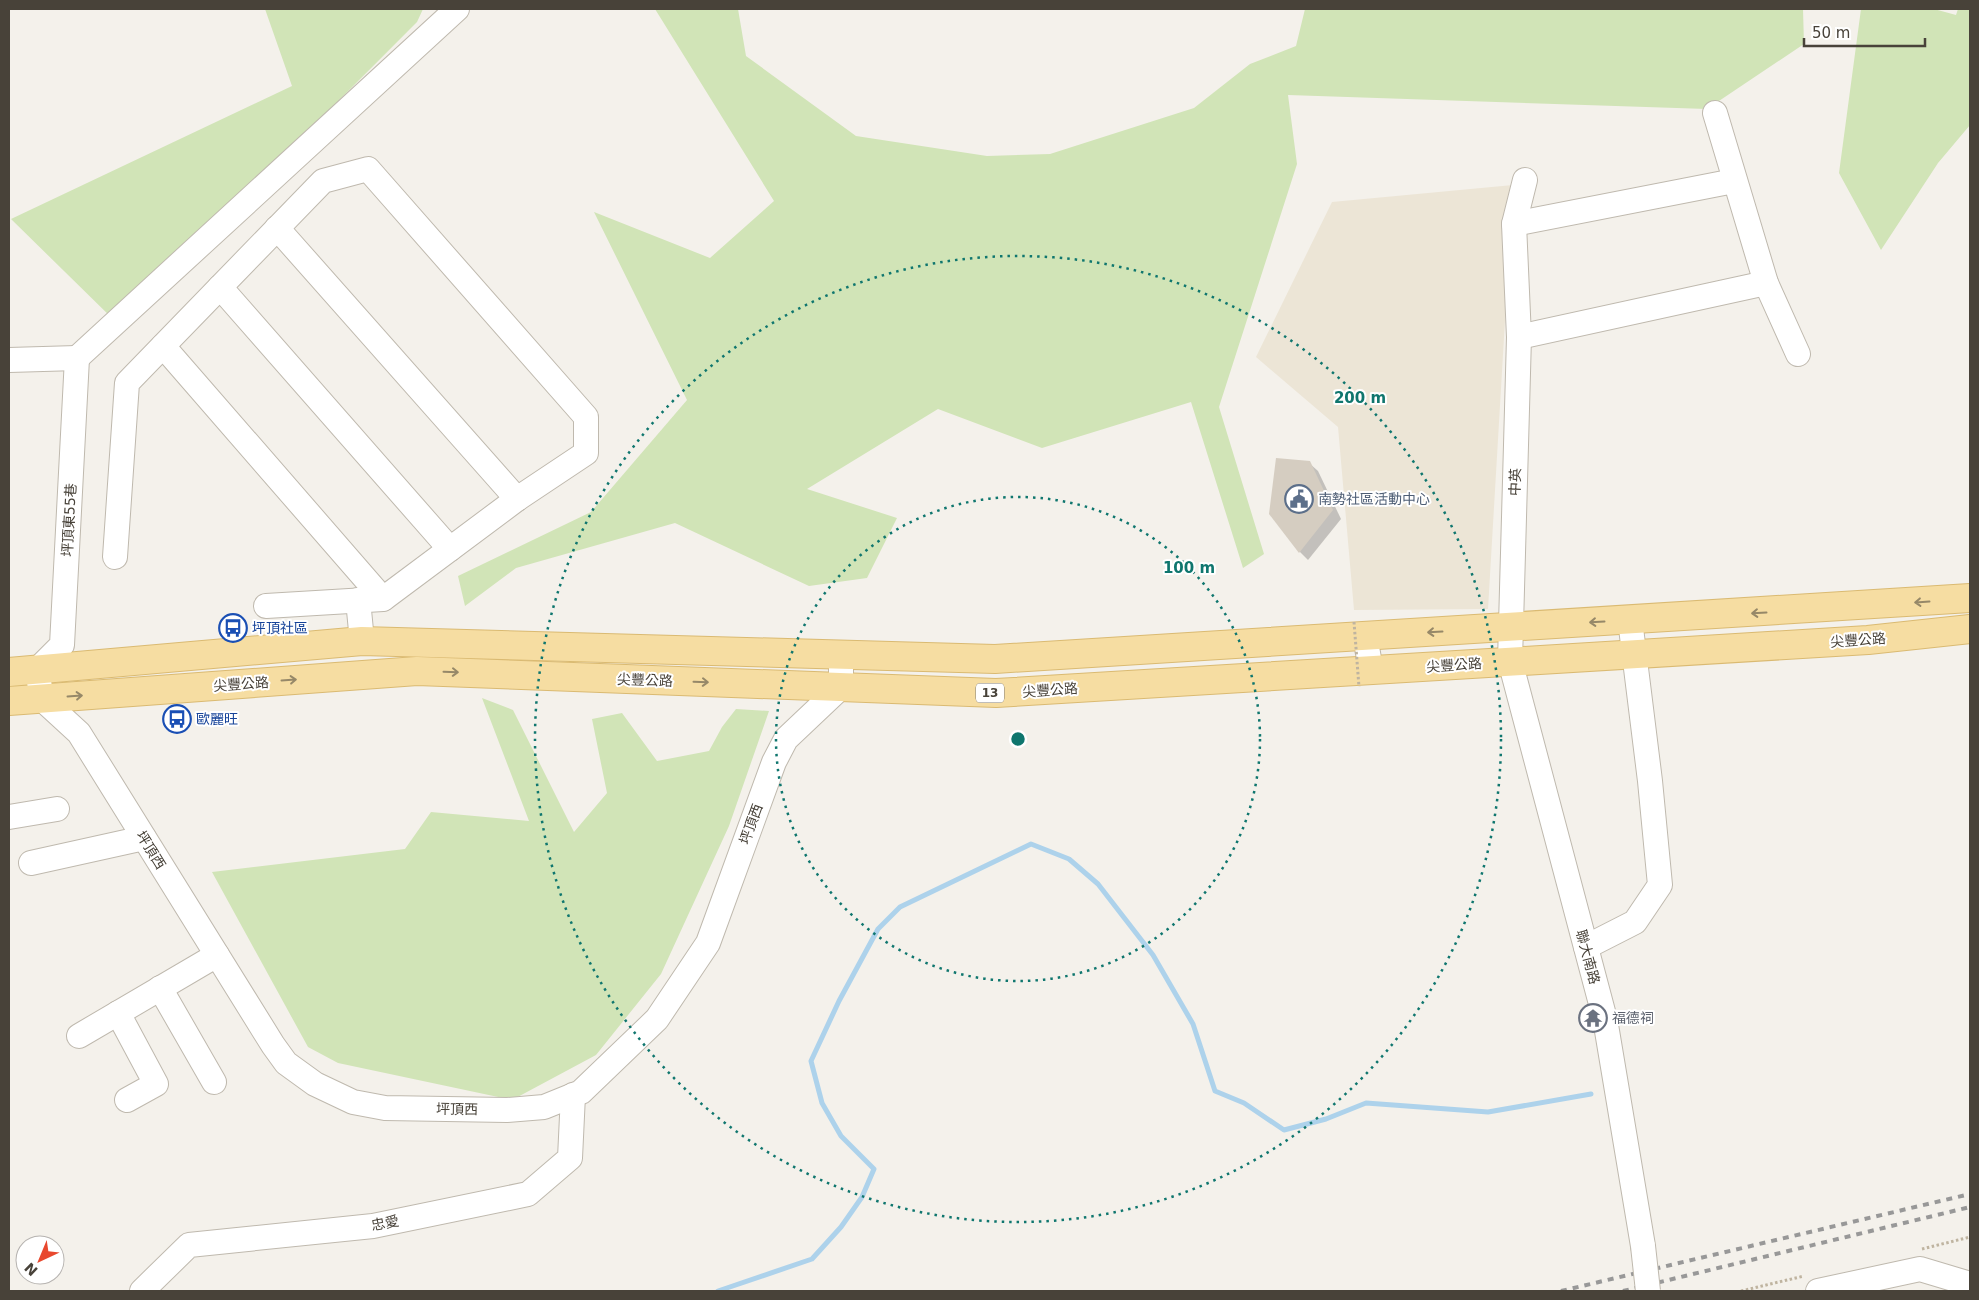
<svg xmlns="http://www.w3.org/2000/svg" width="1979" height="1300" font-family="'DejaVu Sans','Noto Sans TC',sans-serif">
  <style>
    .education { fill: #ece5d6 }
    .green { fill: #d1e4b7 }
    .shadow { fill: #0003 }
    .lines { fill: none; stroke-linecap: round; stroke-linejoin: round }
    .stream { stroke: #add2eb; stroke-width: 5 }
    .building { fill: #d5cdc1 }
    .minor-casing { stroke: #bfb9ae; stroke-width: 26 }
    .major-casing { stroke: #daba72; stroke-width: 30 }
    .path { stroke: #bfb4a0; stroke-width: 3; stroke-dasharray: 2.5 2.5; stroke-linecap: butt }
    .minor { stroke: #fff; stroke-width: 24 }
    .major { stroke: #f6dda2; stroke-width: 28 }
    .rail { stroke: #989898; stroke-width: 4; stroke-dasharray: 6 6; stroke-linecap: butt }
    .minor-bridge-casing { stroke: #bfb9ae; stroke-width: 26; stroke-linecap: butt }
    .path-bridge { stroke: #bfb4a0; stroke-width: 3; stroke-dasharray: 2.5 2.5; stroke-linecap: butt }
    .minor-bridge { stroke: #fff; stroke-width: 24 }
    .oneway { stroke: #968868 }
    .ring { fill: none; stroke: #0f766e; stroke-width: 2.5; stroke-dasharray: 2.5 5 }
    .labels { text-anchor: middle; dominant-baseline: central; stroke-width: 4; stroke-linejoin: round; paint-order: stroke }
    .shield { fill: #fff; stroke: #7f7b74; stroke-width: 1 }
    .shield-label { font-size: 12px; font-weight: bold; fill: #484239 }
    .street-label { font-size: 14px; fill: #484239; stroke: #fff }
    .service-label { font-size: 14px; fill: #4e5e75; stroke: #fff; text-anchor: start }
    .transit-label { font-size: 14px; fill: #164399; stroke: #fff; text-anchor: start }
    .worship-label { font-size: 14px; fill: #5b616d; stroke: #fff; text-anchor: start }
    .centre { fill: #0f766e; stroke: #fff; stroke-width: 2.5 }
    .ring-label { font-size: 15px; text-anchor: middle; font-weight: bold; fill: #0f766e; stroke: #fff; stroke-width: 4; stroke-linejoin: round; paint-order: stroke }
  </style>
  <rect width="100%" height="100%" fill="#f4f1eb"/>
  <!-- education -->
  <path class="education" d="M 1513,185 L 1488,609 L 1354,610 L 1338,427 L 1256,357 L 1332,202 Z"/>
  <!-- green -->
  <g class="green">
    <path d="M 265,9 L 423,9 L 417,22 L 117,323 L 11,219 L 292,86 Z"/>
    <path d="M 655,9 L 738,9 L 746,56 L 856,136 L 987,156 L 1050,154 L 1194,108 L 1250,64 L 1296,46 L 1305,9 L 1803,9 L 1804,44 L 1707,109 L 1288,95 L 1297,164 L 1219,407 L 1264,554 L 1243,568 L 1191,402 L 1042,448 L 938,409 L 807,489 L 897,518 L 867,578 L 809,586 L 675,523 L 516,568 L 465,606 L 458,576 L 591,512 L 687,400 L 594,212 L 710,258 L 774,201 Z"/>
    <path d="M 1861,9 L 1934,9 L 1956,15 L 1958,9 L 1970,9 L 1970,125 L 1938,163 L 1881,250 L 1839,173 Z"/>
    <path d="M 482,698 L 513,710 L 574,832 L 607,793 L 592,719 L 622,713 L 657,761 L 709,751 L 722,727 L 736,709 L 769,711 L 729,826 L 661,974 L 596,1055 L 512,1100 L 338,1063 L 308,1047 L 212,872 L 405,849 L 431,812 L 529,821 Z"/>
  </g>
  <!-- shadow -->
  <path class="shadow" d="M 1309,463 L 1318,471 L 1341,519 L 1308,560 L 1300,552 Z"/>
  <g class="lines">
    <!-- stream -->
    <path class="stream" d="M 718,1291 L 812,1259 L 841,1227 L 862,1197 L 874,1169 L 841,1136 L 822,1103 L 811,1061 L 839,1001 L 878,929 L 900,907 L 1031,844 L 1069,859 L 1098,884 L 1153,955 L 1193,1024 L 1215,1091 L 1244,1103 L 1284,1130 L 1326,1119 L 1366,1103 L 1488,1112 L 1591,1094"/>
  </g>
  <!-- building -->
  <path class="building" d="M 1276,458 L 1310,461 L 1333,510 L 1299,553 L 1269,514 Z"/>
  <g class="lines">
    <defs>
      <g id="minor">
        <path d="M 1715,113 L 1766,283 L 1798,354"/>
        <path d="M 1525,180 L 1514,224 L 1519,337 L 1510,661 L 1605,1019 L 1643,1246"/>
        <path d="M 1514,224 L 1734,181"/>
        <path d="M 277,228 L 517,499"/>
        <path d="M 220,287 L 450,549"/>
        <path d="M 1519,337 L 1766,283"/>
        <path d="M 163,346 L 383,599"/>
        <path d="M 77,358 L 62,645 L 37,670 L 42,699 L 79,733 L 273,1045 L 286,1063 L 315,1084 L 353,1102 L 385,1108 L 507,1110 L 544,1107 L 581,1092 L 657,1019 L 708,943 L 774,762 L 786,739 L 841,687 L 841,653"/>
        <path d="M 77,358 L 457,9"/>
        <path d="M 9,360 L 77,358"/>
        <path d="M 115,557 L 127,383 L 323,181 L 368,169 L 586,417 L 586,453 L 517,499 L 383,599 L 266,606"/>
        <path d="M 358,600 L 362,641"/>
        <path d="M 1365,636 L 1371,670"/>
        <path d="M 9,817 L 57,809"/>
        <path d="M 31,863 L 144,838"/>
        <path d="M 1586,947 L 1635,922 L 1660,885 L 1650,781 L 1630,620"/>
        <path d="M 160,988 L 214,1082"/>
        <path d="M 118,1013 L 156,1084 L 127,1100"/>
        <path d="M 79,1036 L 217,955"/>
        <path d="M 142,1291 L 189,1245 L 373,1226 L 528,1194 L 570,1158 L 573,1095"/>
        <path d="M 1818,1291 L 1920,1269 L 1970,1284"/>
      </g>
      <g id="major">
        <path d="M 9,672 L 362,641 L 995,659 L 1970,598"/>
        <path d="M 9,701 L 417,671 L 996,693 L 1868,640 L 1970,629"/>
      </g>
    </defs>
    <!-- minor casing -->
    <use href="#minor" class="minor-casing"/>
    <!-- major casing -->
    <use href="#major" class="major-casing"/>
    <!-- path -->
    <g class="path">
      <path d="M 1922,1249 L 1970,1237"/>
      <path d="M 1741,1291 L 1804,1276"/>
    </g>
    <!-- minor -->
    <use href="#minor" class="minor"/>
    <!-- major -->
    <use href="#major" class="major"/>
    <!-- rail -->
    <g class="rail">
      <path d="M 1561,1291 L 1970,1194"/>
      <path d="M 1623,1291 L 1970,1207"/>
    </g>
    <defs>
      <path id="minor-bridge" d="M 1643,1246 L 1648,1291"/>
    </defs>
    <!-- minor-bridge casing -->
    <use href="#minor-bridge" class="minor-bridge-casing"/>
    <!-- path-bridge -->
    <path class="path-bridge" d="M 1354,622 L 1359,687"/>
    <!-- minor-bridge -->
    <use href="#minor-bridge" class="minor-bridge"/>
  </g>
  <!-- one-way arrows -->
  <defs><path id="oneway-shaft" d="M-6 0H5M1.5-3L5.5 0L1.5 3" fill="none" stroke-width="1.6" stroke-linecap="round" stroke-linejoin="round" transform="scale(1.25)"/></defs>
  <g class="oneway">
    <use href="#oneway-shaft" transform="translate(1922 602) rotate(176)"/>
    <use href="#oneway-shaft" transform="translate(1759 613) rotate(177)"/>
    <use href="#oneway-shaft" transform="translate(1597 622) rotate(177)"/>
    <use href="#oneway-shaft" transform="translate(1435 632) rotate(177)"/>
    <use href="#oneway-shaft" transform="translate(451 672) rotate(2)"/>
    <use href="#oneway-shaft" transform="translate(289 680) rotate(-4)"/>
    <use href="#oneway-shaft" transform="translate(701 682) rotate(2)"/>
    <use href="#oneway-shaft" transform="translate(75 696) rotate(-4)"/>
  </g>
  <!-- distance rings -->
  <g class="ring">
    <circle cx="1018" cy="739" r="242"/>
    <circle cx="1018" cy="739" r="483"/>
  </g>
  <!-- icons -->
  <defs>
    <symbol id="civic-ring" viewBox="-11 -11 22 22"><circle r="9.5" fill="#fff" stroke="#5c6f8a" stroke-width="1.5"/><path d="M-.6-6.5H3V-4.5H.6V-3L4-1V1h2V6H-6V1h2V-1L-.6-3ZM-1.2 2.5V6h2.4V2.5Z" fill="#5c6f8a"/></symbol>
    <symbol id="bus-ring" viewBox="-11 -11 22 22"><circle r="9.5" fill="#fff" stroke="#1a4fb4" stroke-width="1.5"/><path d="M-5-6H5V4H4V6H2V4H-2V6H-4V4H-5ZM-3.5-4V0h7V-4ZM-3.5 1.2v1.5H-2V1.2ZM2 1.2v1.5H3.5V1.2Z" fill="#1a4fb4"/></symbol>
    <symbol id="temple-ring" viewBox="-11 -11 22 22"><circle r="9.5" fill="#fff" stroke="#6b7280" stroke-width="1.5"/><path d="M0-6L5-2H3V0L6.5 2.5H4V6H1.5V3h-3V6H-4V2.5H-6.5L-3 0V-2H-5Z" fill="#6b7280"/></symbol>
  </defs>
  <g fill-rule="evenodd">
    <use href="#civic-ring" x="1283" y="483" width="32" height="32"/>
    <use href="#bus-ring" x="217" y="612" width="32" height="32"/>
    <use href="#bus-ring" x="161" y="703" width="32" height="32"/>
    <use href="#temple-ring" x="1577" y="1002" width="32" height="32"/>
  </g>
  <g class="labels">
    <!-- shield labels -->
    <rect class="shield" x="976" y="683.5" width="28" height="19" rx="4"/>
    <g class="shield-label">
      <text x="990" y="693">13</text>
    </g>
    <!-- street labels -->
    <g class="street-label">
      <text transform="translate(1515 482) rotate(-88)">中英</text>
      <text transform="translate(69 520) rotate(-87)">坪頂東55巷</text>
      <text transform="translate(1858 640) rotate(-4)">尖豐公路</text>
      <text transform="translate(1454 665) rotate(-4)">尖豐公路</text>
      <text transform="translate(645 680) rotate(2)">尖豐公路</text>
      <text transform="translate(241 684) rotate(-4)">尖豐公路</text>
      <text transform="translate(1050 690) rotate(-4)">尖豐公路</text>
      <text transform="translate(751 824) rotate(-70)">坪頂西</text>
      <text transform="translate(151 850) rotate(58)">坪頂西</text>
      <text transform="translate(1588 957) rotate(75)">聯大南路</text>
      <text transform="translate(457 1109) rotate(1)">坪頂西</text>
      <text transform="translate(385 1223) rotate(-11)">忠愛</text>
    </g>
    <!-- service labels -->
    <g class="service-label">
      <text x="1318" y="499">南勢社區活動中心</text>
    </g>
    <!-- transit labels -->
    <g class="transit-label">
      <text x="252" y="628">坪頂社區</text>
      <text x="196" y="719">歐麗旺</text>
    </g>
    <!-- worship labels -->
    <g class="worship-label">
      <text x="1612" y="1018">福德祠</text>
    </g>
  </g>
  <circle cx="1018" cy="739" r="8" class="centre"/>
  <g class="ring-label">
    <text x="1360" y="403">200 m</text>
    <text x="1189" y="573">100 m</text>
  </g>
  <!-- border -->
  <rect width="1979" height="1300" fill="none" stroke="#484239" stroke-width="20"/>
  <!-- north arrow -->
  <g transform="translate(40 1260) rotate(224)"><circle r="24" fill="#ffffff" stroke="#b6b3b0"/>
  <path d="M0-4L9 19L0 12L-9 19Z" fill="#e8482e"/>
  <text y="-8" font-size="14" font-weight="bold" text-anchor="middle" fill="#484239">N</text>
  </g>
  <!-- scale -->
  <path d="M1804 38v8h121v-8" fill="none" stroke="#484239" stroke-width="2.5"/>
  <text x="1812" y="38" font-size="15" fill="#484239" stroke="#ffffff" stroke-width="4" paint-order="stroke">50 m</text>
</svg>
